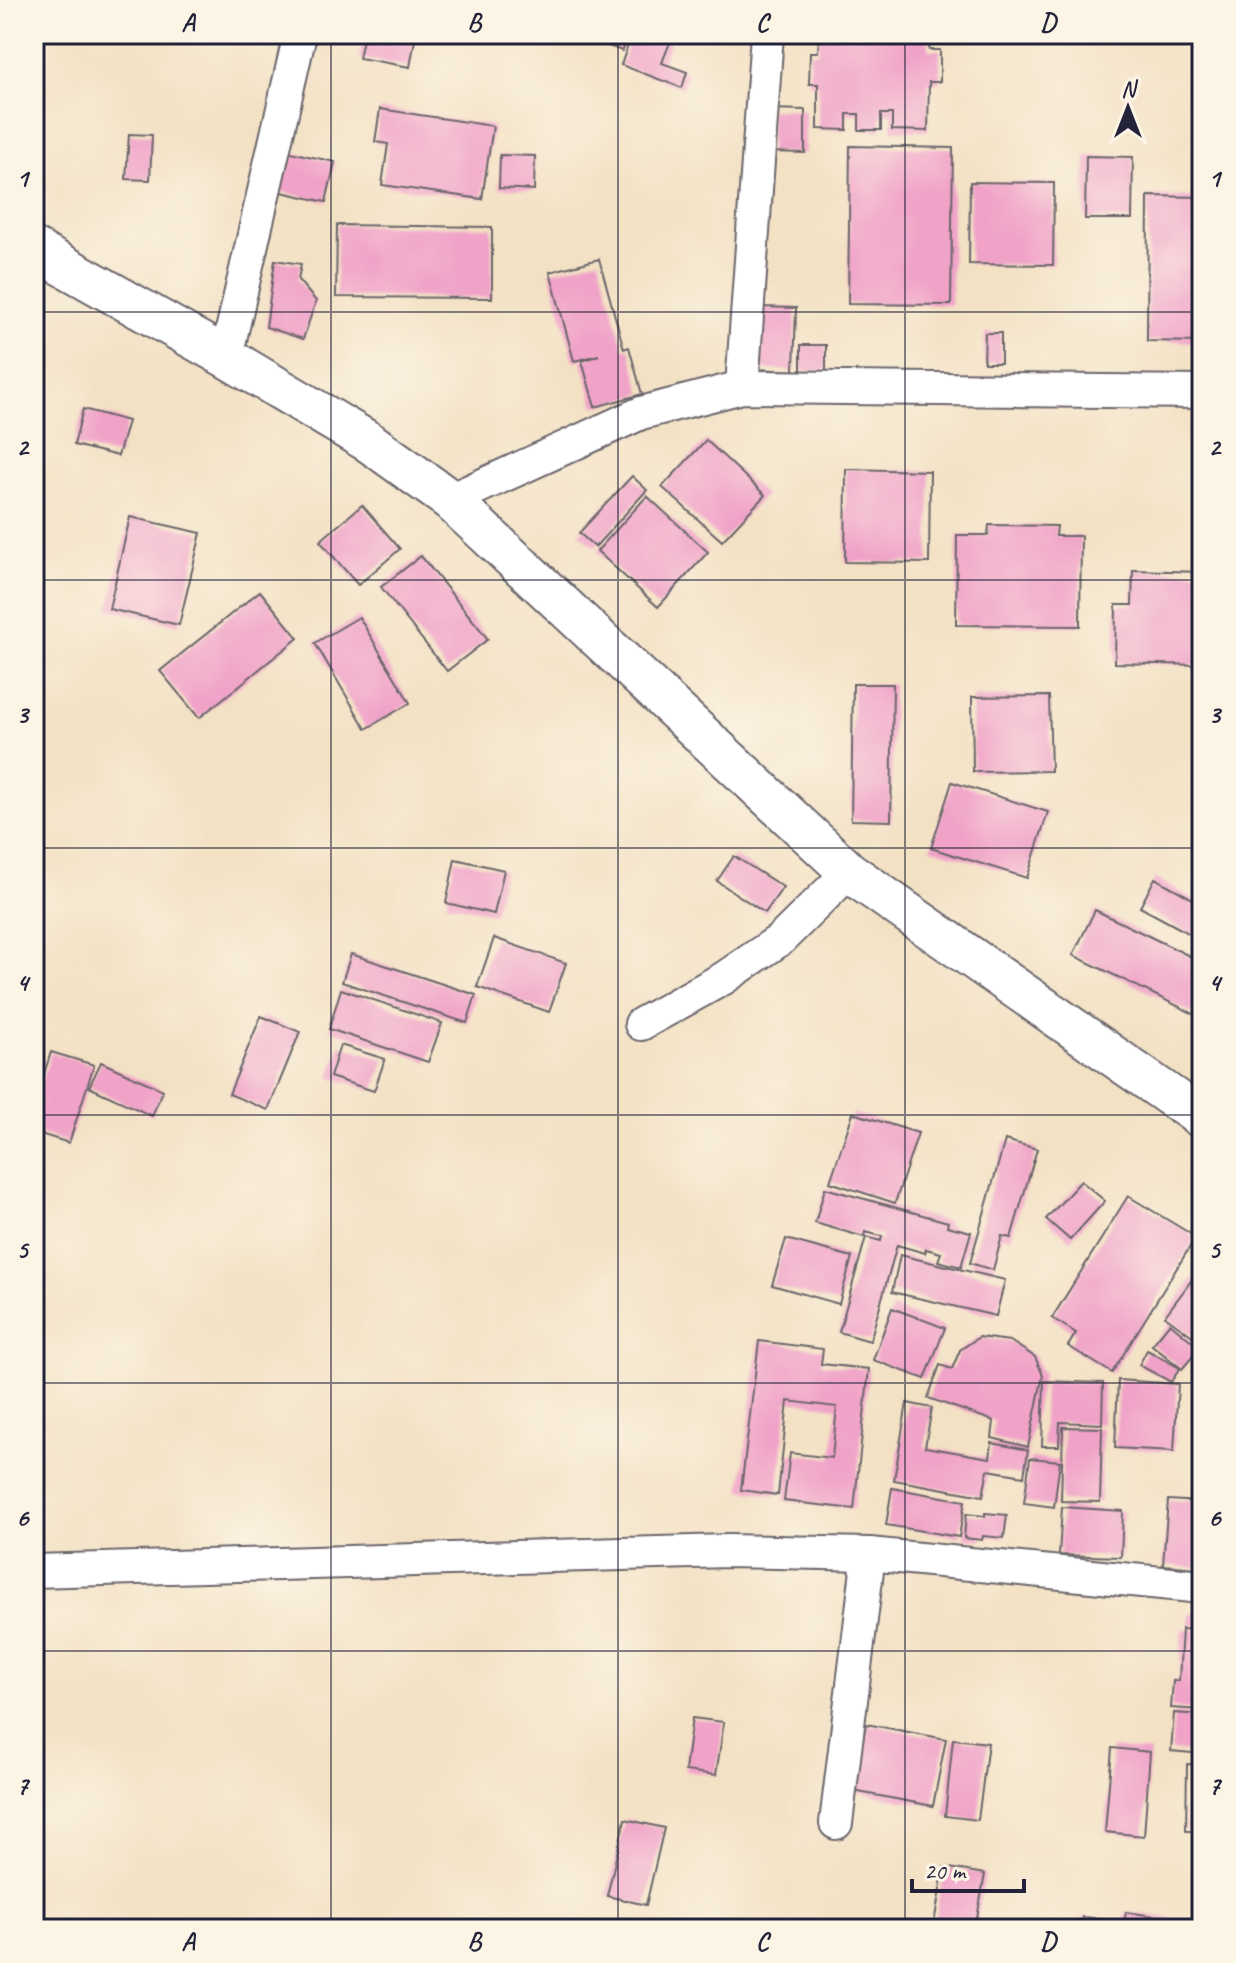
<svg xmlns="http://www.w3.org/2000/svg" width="1236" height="1963" font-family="Caveat,sans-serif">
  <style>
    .building { fill: #f0a2c8 }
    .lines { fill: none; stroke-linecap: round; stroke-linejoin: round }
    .minor-casing { stroke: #6b656b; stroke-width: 36 }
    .tertiary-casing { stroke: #6b656b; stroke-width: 44 }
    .minor { stroke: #fff; stroke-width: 32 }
    .tertiary { stroke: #fff; stroke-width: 40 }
    .grid { fill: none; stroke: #22223b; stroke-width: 2; stroke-opacity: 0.55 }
    .neatline { fill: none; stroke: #22223b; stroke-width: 3 }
    .grid-label { font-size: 26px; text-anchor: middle; font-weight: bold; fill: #22223b }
  </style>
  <rect width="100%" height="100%" fill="#fcf5e5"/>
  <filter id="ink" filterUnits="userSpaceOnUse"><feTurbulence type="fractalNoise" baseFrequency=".0125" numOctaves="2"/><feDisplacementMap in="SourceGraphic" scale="16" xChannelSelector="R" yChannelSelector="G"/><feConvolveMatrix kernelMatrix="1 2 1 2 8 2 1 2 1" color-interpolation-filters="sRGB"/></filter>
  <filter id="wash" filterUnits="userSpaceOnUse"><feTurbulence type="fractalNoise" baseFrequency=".006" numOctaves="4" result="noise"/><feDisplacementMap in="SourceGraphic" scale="32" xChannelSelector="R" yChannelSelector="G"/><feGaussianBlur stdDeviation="1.8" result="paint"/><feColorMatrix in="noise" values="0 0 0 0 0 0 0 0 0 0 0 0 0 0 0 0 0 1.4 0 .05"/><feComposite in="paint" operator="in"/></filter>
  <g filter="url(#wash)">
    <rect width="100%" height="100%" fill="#f3e1c4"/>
    <g id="blocks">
      <!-- building -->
      <g class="building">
        <path d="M 364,34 L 416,34 L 410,67 L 359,58 Z"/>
        <path d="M 575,34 L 628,34 L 622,51 Z"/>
        <path d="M 632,34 L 664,34 L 672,37 L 662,63 L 687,72 L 682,88 L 621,65 Z"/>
        <path d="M 819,34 L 929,34 L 929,50 L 940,50 L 940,82 L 929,82 L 928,131 L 892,130 L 892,114 L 881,114 L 881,130 L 859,130 L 859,114 L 847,114 L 847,130 L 818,129 L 818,84 L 809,84 L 810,52 L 818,52 Z"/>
        <path d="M 380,109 L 493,126 L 482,199 L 382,185 L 388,144 L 375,142 Z"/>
        <path d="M 770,109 L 805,110 L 805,153 L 770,152 Z"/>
        <path d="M 129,134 L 152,135 L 150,180 L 126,179 Z"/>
        <path d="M 850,146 L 953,148 L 951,305 L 848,304 Z"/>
        <path d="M 286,151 L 335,162 L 326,202 L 277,191 Z"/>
        <path d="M 500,155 L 535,156 L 534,190 L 499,188 Z"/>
        <path d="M 1086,156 L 1133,157 L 1132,219 L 1085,219 Z"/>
        <path d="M 970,182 L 1054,183 L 1053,265 L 969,264 Z"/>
        <path d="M 1148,196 L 1202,197 L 1202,342 L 1147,341 Z"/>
        <path d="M 337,225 L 492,227 L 492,298 L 336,297 Z"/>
        <path d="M 599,259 L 624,349 L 629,347 L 642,394 L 595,407 L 582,361 L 599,355 L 574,361 L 550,272 Z"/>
        <path d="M 275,260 L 301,264 L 298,280 L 316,301 L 303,339 L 266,327 Z"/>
        <path d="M 759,307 L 796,308 L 794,371 L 756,369 Z"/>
        <path d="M 985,333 L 1001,333 L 1001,363 L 984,363 Z"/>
        <rect x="801" y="345" width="25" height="26"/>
        <path d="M 83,409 L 128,421 L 118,456 L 74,445 Z"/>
        <path d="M 706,440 L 765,495 L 722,541 L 662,487 Z"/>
        <path d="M 846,469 L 930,471 L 929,563 L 845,562 Z"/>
        <path d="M 632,476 L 647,490 L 595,547 L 579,533 Z"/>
        <path d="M 647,496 L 708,552 L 658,607 L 597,551 Z"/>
        <path d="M 362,505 L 400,549 L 358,585 L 320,541 Z"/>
        <path d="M 130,517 L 201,533 L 179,625 L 109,609 Z"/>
        <path d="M 989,525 L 1057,526 L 1056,536 L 1081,536 L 1080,626 L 956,625 L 957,535 L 988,535 Z"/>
        <path d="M 421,556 L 488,639 L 447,671 L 381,587 Z"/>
        <path d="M 1133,570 L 1202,572 L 1202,665 L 1115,663 L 1116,605 L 1132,605 Z"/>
        <path d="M 260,591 L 298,638 L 199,718 L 160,671 Z"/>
        <path d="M 359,617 L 410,703 L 366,729 L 315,643 Z"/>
        <path d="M 853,684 L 893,684 L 891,821 L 851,820 Z"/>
        <path d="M 1049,696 L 1051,771 L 973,772 L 972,697 Z"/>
        <path d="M 952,782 L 1048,812 L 1027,878 L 931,848 Z"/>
        <path d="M 734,856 L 783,887 L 765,913 L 717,881 Z"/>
        <path d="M 455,859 L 504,870 L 494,914 L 446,903 Z"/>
        <path d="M 1155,878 L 1202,904 L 1201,940 L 1140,907 Z"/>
        <path d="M 1095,910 L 1202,962 L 1202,1018 L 1073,955 Z"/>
        <path d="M 494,938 L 566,963 L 549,1012 L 477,987 Z"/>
        <path d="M 351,954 L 476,995 L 467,1023 L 342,982 Z"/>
        <path d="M 341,989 L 442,1023 L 428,1062 L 329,1029 Z"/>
        <path d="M 261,1016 L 300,1032 L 268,1110 L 229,1094 Z"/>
        <path d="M 340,1045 L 385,1059 L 374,1091 L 330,1077 Z"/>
        <path d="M 51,1052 L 94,1065 L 69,1143 L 34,1132 L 34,1105 Z"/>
        <path d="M 101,1062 L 163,1090 L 152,1116 L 89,1087 Z"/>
        <path d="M 853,1113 L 918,1133 L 895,1203 L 830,1182 Z"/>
        <path d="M 1005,1140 L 1037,1149 L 1011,1238 L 1002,1236 L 993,1270 L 970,1263 Z"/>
        <path d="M 1081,1181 L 1105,1201 L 1070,1240 L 1046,1219 Z"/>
        <path d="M 825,1188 L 948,1222 L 947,1226 L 971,1232 L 961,1267 L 938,1261 L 941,1253 L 926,1249 L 925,1253 L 897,1245 L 870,1341 L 839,1332 L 866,1237 L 881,1241 L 882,1236 L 865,1232 L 864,1237 L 815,1223 Z"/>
        <path d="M 1128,1196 L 1196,1237 L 1112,1373 L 1068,1346 L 1076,1333 L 1052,1318 Z"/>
        <path d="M 786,1239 L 852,1257 L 839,1304 L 772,1285 Z"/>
        <path d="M 900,1255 L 1005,1280 L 996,1316 L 892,1292 Z"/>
        <path d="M 1197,1273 L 1202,1277 L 1202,1343 L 1165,1316 Z"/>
        <path d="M 892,1308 L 945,1328 L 925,1379 L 873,1360 Z"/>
        <path d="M 1170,1323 L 1200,1348 L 1182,1369 L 1152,1345 Z"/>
        <path d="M 979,1337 L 1010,1341 L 1035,1357 L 1043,1375 L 1028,1447 L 992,1438 L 994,1421 L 928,1398 L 940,1365 L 952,1369 L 960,1350 Z"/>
        <path d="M 759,1341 L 823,1349 L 821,1364 L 869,1369 L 854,1509 L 784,1501 L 790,1453 L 832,1458 L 837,1407 L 788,1401 L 778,1495 L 741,1490 Z"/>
        <path d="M 1147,1350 L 1180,1368 L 1171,1382 L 1139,1365 Z"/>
        <path d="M 1118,1380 L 1178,1384 L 1174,1451 L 1115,1448 Z"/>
        <path d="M 1044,1381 L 1103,1383 L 1102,1424 L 1060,1422 L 1059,1446 L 1042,1446 Z"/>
        <path d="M 907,1403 L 932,1408 L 925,1447 L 990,1458 L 992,1443 L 1028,1450 L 1024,1476 L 988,1470 L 983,1496 L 894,1480 Z"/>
        <path d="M 1063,1427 L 1102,1428 L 1100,1502 L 1061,1501 Z"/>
        <path d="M 1030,1458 L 1060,1461 L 1054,1507 L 1024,1503 Z"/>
        <path d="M 892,1488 L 965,1501 L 959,1537 L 886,1525 Z"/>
        <path d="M 1168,1500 L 1201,1502 L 1197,1568 L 1163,1565 Z"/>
        <path d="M 1062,1507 L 1123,1511 L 1121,1557 L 1059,1555 Z"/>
        <path d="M 985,1513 L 1007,1515 L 1004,1538 L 983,1536 L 982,1540 L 964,1538 L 966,1514 L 985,1516 Z"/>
        <path d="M 1189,1614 L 1202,1615 L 1202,1627 L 1189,1626 Z"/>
        <path d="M 1182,1629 L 1202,1631 L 1202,1710 L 1171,1708 L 1173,1681 L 1179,1681 Z"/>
        <path d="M 1174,1713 L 1202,1715 L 1202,1754 L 1171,1751 Z"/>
        <path d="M 692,1718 L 724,1722 L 716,1775 L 685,1771 Z"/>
        <path d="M 866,1724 L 946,1739 L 933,1806 L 853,1791 Z"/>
        <path d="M 953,1739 L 988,1743 L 978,1820 L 945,1816 Z"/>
        <path d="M 1112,1748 L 1150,1752 L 1144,1836 L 1105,1832 Z"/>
        <path d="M 1187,1764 L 1202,1765 L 1202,1831 L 1186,1831 Z"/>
        <path d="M 625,1819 L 664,1828 L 646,1905 L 607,1896 Z"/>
        <path d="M 944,1867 L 985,1874 L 975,1929 L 933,1929 Z"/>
        <path d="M 1126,1912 L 1196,1922 L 1195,1929 L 1123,1929 Z"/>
        <path d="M 1082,1917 L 1115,1920 L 1114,1929 L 1080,1929 Z"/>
      </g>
    </g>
  </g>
  <g filter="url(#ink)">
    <use href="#blocks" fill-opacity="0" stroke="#6b656b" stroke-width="2"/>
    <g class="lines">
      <defs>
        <g id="minor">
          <path d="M 226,357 L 300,34"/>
          <path d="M 742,387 L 767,34"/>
          <path d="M 450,500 L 641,413 L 742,387 L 1202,392"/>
          <path d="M 641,1024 L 724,978 L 781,939 L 849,872"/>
          <path d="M 34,1571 L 728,1551 L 869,1554 L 1202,1587"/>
          <path d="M 836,1823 L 869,1554"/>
        </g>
        <path id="tertiary" d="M 34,249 L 226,357 L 369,442 L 450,500 L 849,872 L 1202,1118"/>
      </defs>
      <!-- minor casing -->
      <use href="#minor" class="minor-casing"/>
      <!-- tertiary casing -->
      <use href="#tertiary" class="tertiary-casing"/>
      <!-- minor -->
      <use href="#minor" class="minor"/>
      <!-- tertiary -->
      <use href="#tertiary" class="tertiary"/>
    </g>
  </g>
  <!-- grid -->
  <path class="grid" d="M 331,34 L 331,1929M 618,34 L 618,1929M 905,34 L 905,1929M 34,312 L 1202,312M 34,580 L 1202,580M 34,848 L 1202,848M 34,1115 L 1202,1115M 34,1383 L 1202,1383M 34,1651 L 1202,1651"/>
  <!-- margin -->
  <rect width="1236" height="1963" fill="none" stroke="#fcf5e5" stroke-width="88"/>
  <!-- north arrow -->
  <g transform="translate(1128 108)" stroke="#fcf5e5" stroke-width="6" paint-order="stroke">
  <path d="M0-6L14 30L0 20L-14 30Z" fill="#22223b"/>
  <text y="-12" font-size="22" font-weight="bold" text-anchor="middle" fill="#22223b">N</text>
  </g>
  <!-- scale -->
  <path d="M912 1879v12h112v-12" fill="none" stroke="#22223b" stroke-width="4"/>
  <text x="924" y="1879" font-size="24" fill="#22223b" stroke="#fcf5e5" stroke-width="6" paint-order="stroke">20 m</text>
  <rect x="44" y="44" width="1148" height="1875" class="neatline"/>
  <g class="grid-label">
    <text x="188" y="31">A</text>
    <text x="474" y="31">B</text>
    <text x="762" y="31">C</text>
    <text x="1048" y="31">D</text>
    <text x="22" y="187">1</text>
    <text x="1214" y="187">1</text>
    <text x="22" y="455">2</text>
    <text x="1214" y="455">2</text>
    <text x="22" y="723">3</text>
    <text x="1214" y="723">3</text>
    <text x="22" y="991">4</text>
    <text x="1214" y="991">4</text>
    <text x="22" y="1258">5</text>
    <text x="1214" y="1258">5</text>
    <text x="22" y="1526">6</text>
    <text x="1214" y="1526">6</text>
    <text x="22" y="1794">7</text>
    <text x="1214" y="1794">7</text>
    <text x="188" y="1950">A</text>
    <text x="474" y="1950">B</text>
    <text x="762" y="1950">C</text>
    <text x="1048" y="1950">D</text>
  </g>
</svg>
